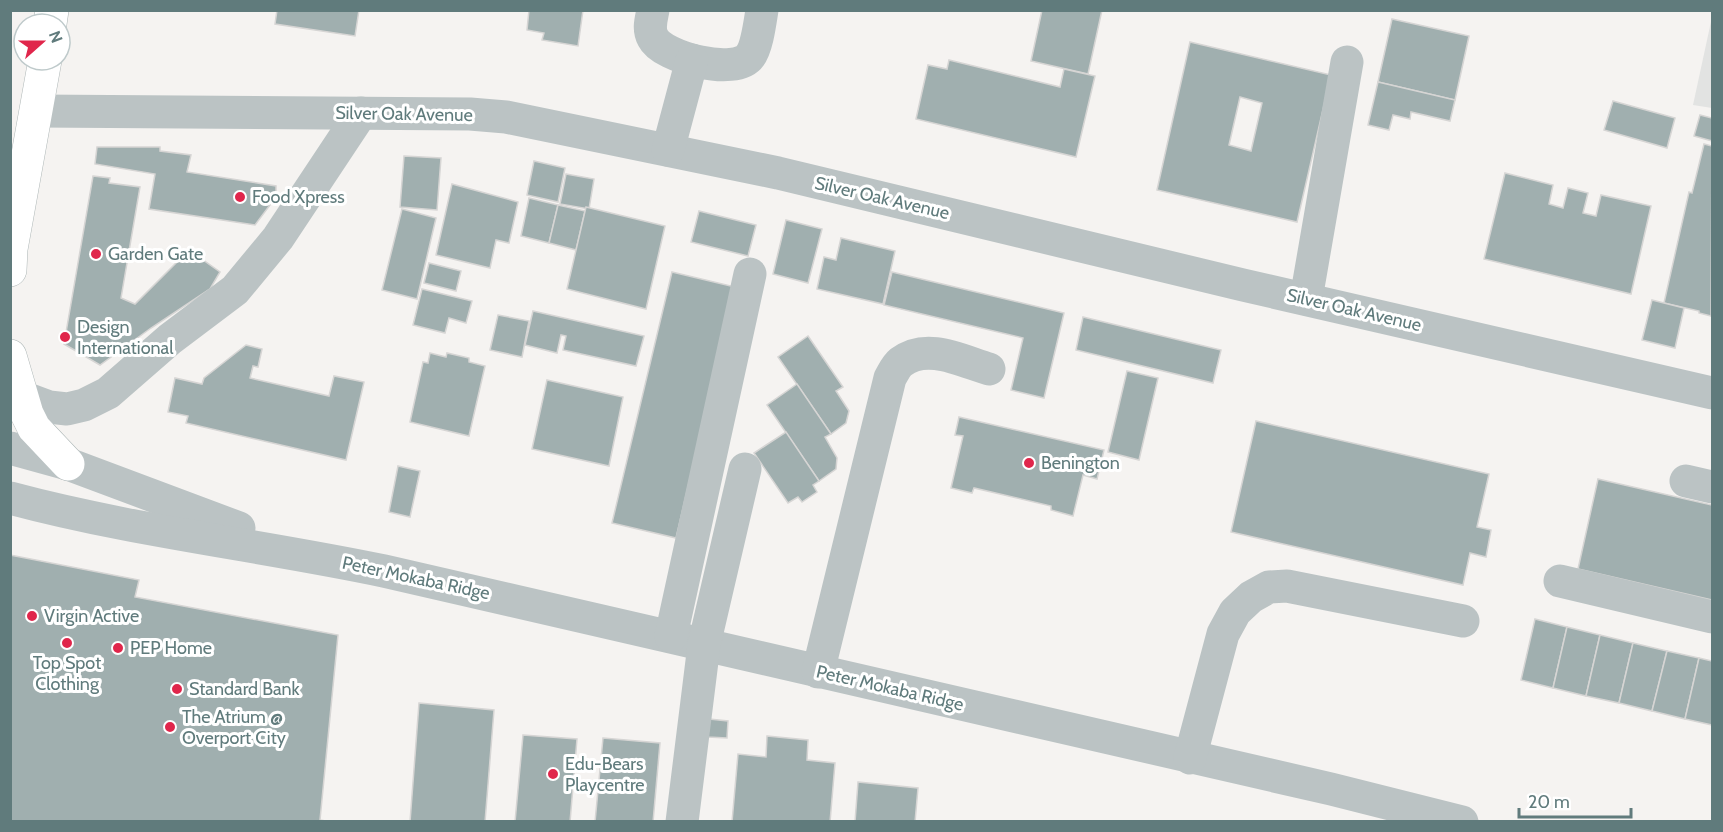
<svg xmlns="http://www.w3.org/2000/svg" width="1723" height="832" font-family="Cabin,sans-serif">
  <style>
    .built { fill: #e2e3e2 }
    .building { fill: #a0afaf; stroke: #d6d5d4; stroke-width: 1.5; fill-rule: evenodd }
    .lines { fill: none; stroke-linecap: round; stroke-linejoin: round }
    .major-casing { stroke: #adb6b6; stroke-width: 34 }
    .minor { stroke: #bbc3c4; stroke-width: 33 }
    .major { stroke: #fff; stroke-width: 33 }
    .poi-dot { fill: #e0264b; stroke: #fff; stroke-width: 2 }
    .labels { text-anchor: middle; dominant-baseline: central; stroke-width: 6; stroke-linejoin: round; paint-order: stroke }
    .street-label { font-size: 18px; fill: #607b7c; stroke: #fff }
    .poi-label { font-size: 18px; fill: #607b7c; stroke: #fff; text-anchor: start }
  </style>
  <rect width="100%" height="100%" fill="#f5f3f1"/>
  <!-- built -->
  <path class="built" d="M 1712,17 L 1712,108 L 1693,105 Z"/>
  <!-- building -->
  <g class="building">
    <path d="M 277,10 L 359,10 L 355,36 L 275,24 Z"/>
    <path d="M 529,10 L 583,10 L 578,46 L 542,40 L 544,33 L 527,30 Z"/>
    <path d="M 1042,10 L 1102,10 L 1088,74 L 1031,61 Z"/>
    <path d="M 1392,19 L 1469,36 L 1455,100 L 1378,82 Z"/>
    <path d="M 1190,42 L 1331,75 L 1297,222 L 1157,190 ZM 1240,97 L 1262,103 L 1251,151 L 1229,145 Z"/>
    <path d="M 949,60 L 1060,87 L 1064,69 L 1095,76 L 1076,157 L 916,119 L 928,65 L 947,69 Z"/>
    <path d="M 1378,82 L 1455,100 L 1450,121 L 1411,112 L 1410,119 L 1393,115 L 1389,130 L 1368,125 Z"/>
    <path d="M 1613,101 L 1675,118 L 1667,148 L 1604,130 Z"/>
    <path d="M 1700,115 L 1712,118 L 1712,141 L 1694,136 Z"/>
    <path d="M 1704,144 L 1712,146 L 1711,316 L 1699,313 L 1699,311 L 1664,303 L 1689,192 L 1692,193 Z"/>
    <path d="M 97,147 L 160,147 L 160,151 L 191,155 L 187,172 L 276,186 L 276,193 L 279,193 L 255,225 L 149,209 L 155,174 L 95,164 Z"/>
    <path d="M 404,156 L 441,158 L 437,210 L 400,207 Z"/>
    <path d="M 534,161 L 565,168 L 558,202 L 527,195 Z"/>
    <path d="M 1505,173 L 1553,185 L 1549,204 L 1563,208 L 1568,188 L 1588,193 L 1583,213 L 1596,216 L 1601,195 L 1651,206 L 1631,294 L 1484,259 Z"/>
    <path d="M 566,174 L 594,179 L 589,209 L 560,204 Z"/>
    <path d="M 93,176 L 110,178 L 109,183 L 140,187 L 121,298 L 135,304 L 189,250 L 220,272 L 210,289 L 151,328 L 100,365 L 64,344 Z"/>
    <path d="M 452,184 L 518,202 L 509,243 L 496,240 L 490,268 L 436,255 Z"/>
    <path d="M 529,198 L 558,205 L 549,243 L 521,236 Z"/>
    <path d="M 558,205 L 585,211 L 576,250 L 549,243 Z"/>
    <path d="M 586,207 L 665,226 L 646,309 L 567,289 Z"/>
    <path d="M 402,209 L 436,218 L 417,299 L 382,290 Z"/>
    <path d="M 699,211 L 756,225 L 748,256 L 691,242 Z"/>
    <path d="M 786,220 L 822,229 L 808,283 L 773,274 Z"/>
    <path d="M 841,238 L 895,251 L 883,304 L 817,289 L 824,257 L 836,260 Z"/>
    <path d="M 429,263 L 461,271 L 456,291 L 424,283 Z"/>
    <path d="M 672,272 L 735,287 L 676,538 L 612,523 Z"/>
    <path d="M 892,272 L 1064,313 L 1044,398 L 1011,390 L 1023,338 L 884,305 Z"/>
    <path d="M 422,289 L 472,301 L 466,323 L 449,318 L 445,333 L 413,325 Z"/>
    <path d="M 1652,300 L 1684,308 L 1675,348 L 1642,340 Z"/>
    <path d="M 533,311 L 644,336 L 636,366 L 563,350 L 566,336 L 561,335 L 557,353 L 525,345 Z"/>
    <path d="M 498,315 L 529,321 L 522,357 L 490,350 Z"/>
    <path d="M 1083,317 L 1221,350 L 1213,383 L 1076,350 Z"/>
    <path d="M 808,336 L 843,387 L 836,391 L 849,411 L 846,423 L 831,434 L 778,357 Z"/>
    <path d="M 246,345 L 262,349 L 258,367 L 253,366 L 250,378 L 329,396 L 334,376 L 364,382 L 346,460 L 186,423 L 188,416 L 168,412 L 175,378 L 202,384 L 204,378 Z"/>
    <path d="M 430,353 L 446,357 L 447,353 L 469,358 L 469,362 L 485,366 L 469,436 L 410,422 L 423,362 L 428,363 Z"/>
    <path d="M 1127,371 L 1158,378 L 1139,460 L 1108,452 Z"/>
    <path d="M 547,380 L 623,397 L 609,466 L 532,449 Z"/>
    <path d="M 797,384 L 831,434 L 825,437 L 837,458 L 836,469 L 819,481 L 767,405 Z"/>
    <path d="M 959,417 L 1104,450 L 1097,479 L 1083,475 L 1073,516 L 1051,510 L 1051,506 L 974,488 L 972,493 L 951,488 L 963,436 L 955,435 Z"/>
    <path d="M 1256,421 L 1489,474 L 1477,527 L 1491,530 L 1486,557 L 1470,553 L 1463,585 L 1231,532 Z"/>
    <path d="M 786,432 L 819,481 L 813,485 L 817,492 L 802,502 L 798,497 L 788,503 L 754,453 Z"/>
    <path d="M 398,466 L 420,471 L 410,517 L 389,512 Z"/>
    <path d="M 1598,479 L 1712,505 L 1712,600 L 1578,569 Z"/>
    <path d="M 10,555 L 139,580 L 135,597 L 338,635 L 320,820 L 331,822 L 10,822 Z"/>
    <path d="M 1535,619 L 1567,627 L 1553,688 L 1521,680 Z"/>
    <path d="M 1567,627 L 1600,635 L 1586,696 L 1553,688 Z"/>
    <path d="M 1600,635 L 1633,643 L 1619,703 L 1586,696 Z"/>
    <path d="M 1633,643 L 1667,651 L 1652,711 L 1619,703 Z"/>
    <path d="M 1667,651 L 1699,658 L 1685,719 L 1652,711 Z"/>
    <path d="M 1699,658 L 1712,661 L 1712,725 L 1685,719 Z"/>
    <path d="M 419,703 L 494,710 L 485,822 L 410,822 Z"/>
    <path d="M 709,719 L 728,721 L 727,738 L 708,737 Z"/>
    <path d="M 523,735 L 577,739 L 570,822 L 515,822 Z"/>
    <path d="M 767,736 L 808,740 L 807,760 L 835,763 L 830,822 L 732,822 L 738,754 L 766,757 Z"/>
    <path d="M 603,738 L 660,743 L 653,822 L 595,822 Z"/>
    <path d="M 858,782 L 918,788 L 915,822 L 855,822 Z"/>
  </g>
  <g class="lines">
    <defs>
      <g id="major">
        <path d="M 50,24 L 52,10"/>
        <path d="M 10,270 L 11,249 L 45,60"/>
        <path d="M 10,356 L 27,414 L 34,428 L 68,464"/>
      </g>
    </defs>
    <!-- major casing -->
    <use href="#major" class="major-casing"/>
    <!-- minor -->
    <g class="minor">
      <path d="M 653,10 C 651,20 648,29 653,38 C 663,58 736,76 750,56 C 757,47 760,22 762,10"/>
      <path d="M 37,111 L 470,114 L 506,117 L 778,173 L 1243,285 L 1712,393"/>
      <path d="M 668,150 L 692,60"/>
      <path d="M 1306,299 L 1347,62"/>
      <path d="M 22,397 L 49,407 L 67,409 L 84,405 L 108,393 L 170,339 L 235,290 L 278,238 L 361,113"/>
      <path d="M 10,448 L 68,464 L 239,528"/>
      <path d="M 1686,481 L 1712,487"/>
      <path d="M 10,498 C 133,531 260,545 384,571 L 1331,789 L 1462,822"/>
      <path d="M 1560,581 L 1712,617"/>
      <path d="M 671,636 L 750,274"/>
      <path d="M 818,672 L 890,378 C 893,373 896,366 901,362 C 927,342 962,361 989,369"/>
      <path d="M 1190,758 L 1223,634 L 1235,612 L 1251,597 L 1269,587 L 1287,586 L 1463,621"/>
      <path d="M 682,822 L 704,645 L 745,469"/>
    </g>
    <!-- major -->
    <use href="#major" class="major"/>
  </g>
  <!-- markers -->
  <g class="poi-dot">
    <circle cx="240" cy="197" r="6"/>
    <circle cx="96" cy="254" r="6"/>
    <circle cx="65" cy="337" r="6"/>
    <circle cx="1029" cy="463" r="6"/>
    <circle cx="32" cy="616" r="6"/>
    <circle cx="67" cy="643" r="6"/>
    <circle cx="118" cy="648" r="6"/>
    <circle cx="177" cy="689" r="6"/>
    <circle cx="170" cy="727" r="6"/>
    <circle cx="553" cy="774" r="6"/>
  </g>
  <g class="labels">
    <!-- street labels -->
    <g class="street-label">
      <text transform="translate(404 114) rotate(1)">Silver Oak Avenue</text>
      <text transform="translate(882 198) rotate(13)">Silver Oak Avenue</text>
      <text transform="translate(1354 310) rotate(13)">Silver Oak Avenue</text>
      <text transform="translate(416 578) rotate(12)">Peter Mokaba Ridge</text>
      <text transform="translate(890 688) rotate(13)">Peter Mokaba Ridge</text>
    </g>
    <!-- poi labels -->
    <g class="poi-label">
      <text x="252" y="197">Food Xpress</text>
      <text x="108" y="254">Garden Gate</text>
      <text x="77" y="327">Design<tspan x="77" dy="21">International</tspan></text>
      <text x="1041" y="463">Benington</text>
      <text x="44" y="616">Virgin Active</text>
      <text x="130" y="648">PEP Home</text>
      <text x="67" y="663" text-anchor="middle">Top Spot<tspan x="67" dy="21">Clothing</tspan></text>
      <text x="189" y="689">Standard Bank</text>
      <text x="182" y="717">The Atrium @<tspan x="182" dy="21">Overport City</tspan></text>
      <text x="565" y="764">Edu-Bears<tspan x="565" dy="21">Playcentre</tspan></text>
    </g>
  </g>
  <!-- border -->
  <rect width="1723" height="832" fill="none" stroke="#607b7c" stroke-width="24"/>
  <!-- north arrow -->
  <g transform="translate(42 42) rotate(69)"><circle r="28" fill="#ffffff" stroke="#bfcacb" stroke-width="1.5"/>
  <path d="M0-4.5L10 22L0 15L-10 22Z" fill="#e0264b"/>
  <text y="-9" font-size="16" font-weight="bold" text-anchor="middle" fill="#607b7c">N</text>
  </g>
  <!-- scale -->
  <path d="M1519 808v9h112v-9" fill="none" stroke="#607b7c" stroke-width="3"/>
  <text x="1528" y="808" font-size="18" fill="#607b7c" stroke="#ffffff" stroke-width="4.5" paint-order="stroke">20 m</text>
</svg>
